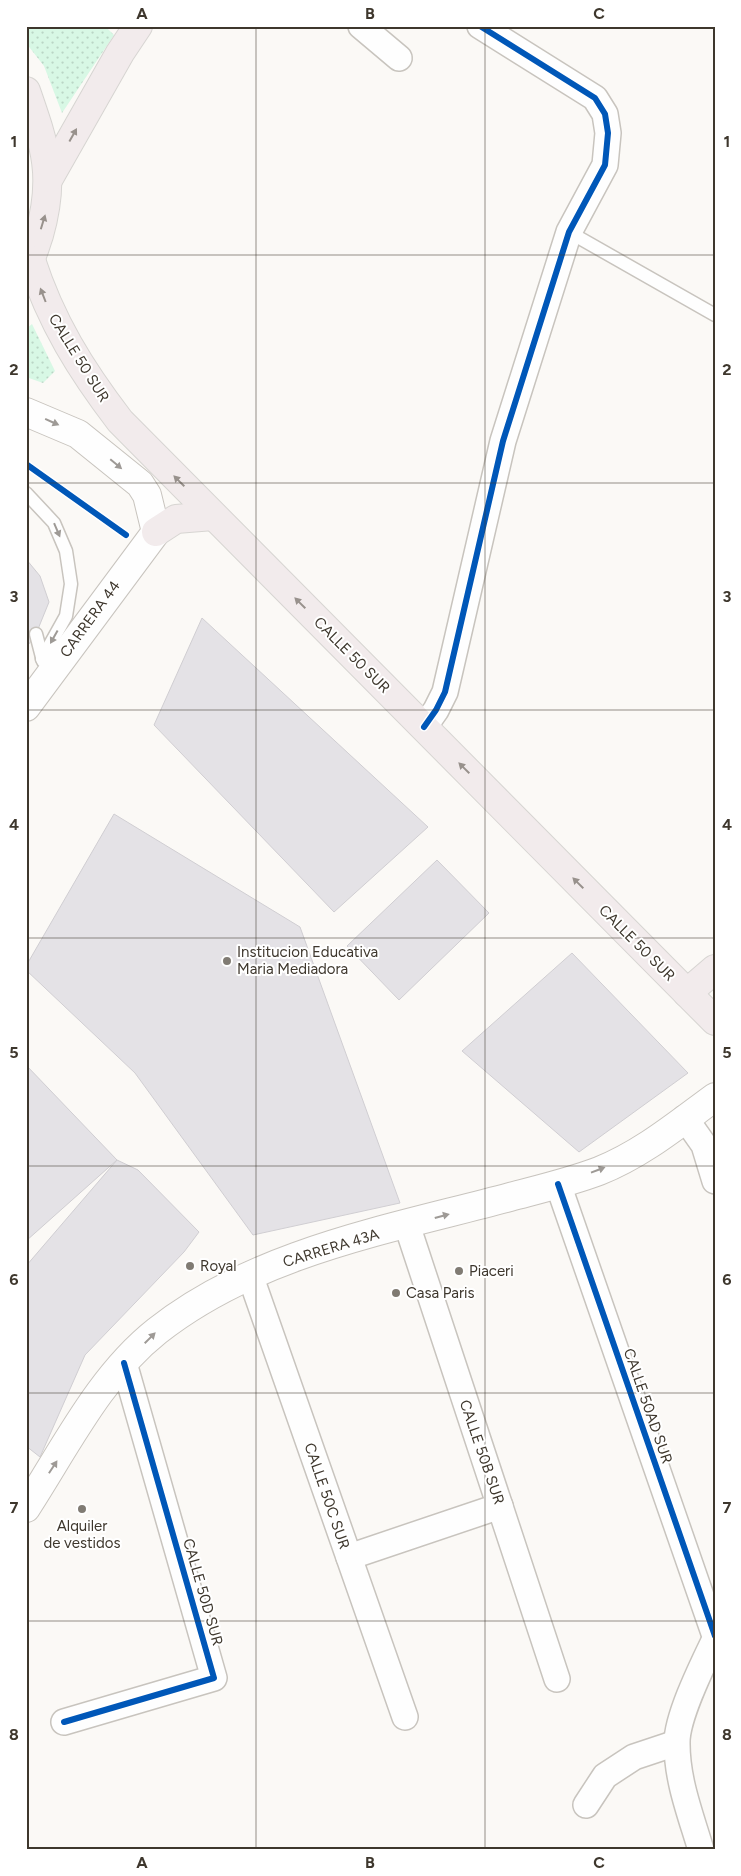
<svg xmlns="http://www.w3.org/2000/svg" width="741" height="1876" font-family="Figtree,sans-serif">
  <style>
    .green { fill: url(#green-dots) }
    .building { fill: #e4e2e6; stroke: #d0ced2 }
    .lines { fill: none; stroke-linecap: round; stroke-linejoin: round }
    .lane-casing { stroke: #c8c4be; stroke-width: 15 }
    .street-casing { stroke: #c8c4be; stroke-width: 28 }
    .secondary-casing { stroke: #c8c4be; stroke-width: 30 }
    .primary-casing { stroke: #d7d5d2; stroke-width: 30 }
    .lane { stroke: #fefefe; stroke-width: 12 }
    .street { stroke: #fefefe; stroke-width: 25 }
    .secondary { stroke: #fefefe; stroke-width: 28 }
    .primary { stroke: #f2ebec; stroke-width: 28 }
    .cycleway-casing { stroke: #fff; stroke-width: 9 }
    .cycleway { stroke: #0057b8; stroke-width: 6 }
    .oneway { fill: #98918c }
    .oneway2 { fill: #9e9a96 }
    .grid { fill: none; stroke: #3e372d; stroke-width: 1; stroke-opacity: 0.55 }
    .poi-dot { fill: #807b73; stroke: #fff; stroke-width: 2 }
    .labels { text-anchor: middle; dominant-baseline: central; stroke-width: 4; stroke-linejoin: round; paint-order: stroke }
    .street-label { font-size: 15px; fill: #3e372d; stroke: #fff }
    .poi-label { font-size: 15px; fill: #3e372d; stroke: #fff; text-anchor: start }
    .neatline { fill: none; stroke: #3e372d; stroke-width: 2 }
    .grid-label { font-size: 16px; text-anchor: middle; font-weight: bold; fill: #3e372d }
  </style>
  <defs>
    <pattern id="green-dots" width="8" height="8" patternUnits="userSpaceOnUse" patternTransform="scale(1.25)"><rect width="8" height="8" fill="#d8f8e5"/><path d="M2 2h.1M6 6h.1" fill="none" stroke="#bad5c5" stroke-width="1.8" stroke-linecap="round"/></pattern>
  </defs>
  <rect width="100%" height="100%" fill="#fbf9f6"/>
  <!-- green -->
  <g class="green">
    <path d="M 26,26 L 105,26 L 114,35 L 62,113 L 44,66 L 26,43 Z"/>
    <path d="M 32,324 L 55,371 L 43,383 L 26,377 L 26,329 Z"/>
  </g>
  <!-- building -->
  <g class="building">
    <path d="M 26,559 L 40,576 L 49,602 L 36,634 L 26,648 Z"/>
    <path d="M 202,618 L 428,827 L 334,912 L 154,725 Z"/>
    <path d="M 114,814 L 300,927 L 400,1203 L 253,1235 L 135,1073 L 26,970 L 26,966 Z"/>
    <path d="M 437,860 L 489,913 L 399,1000 L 347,946 Z"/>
    <path d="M 572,953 L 688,1073 L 579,1152 L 462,1051 Z"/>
    <path d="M 26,1065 L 117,1160 L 26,1241 Z"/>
    <path d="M 117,1160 L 138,1170 L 199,1232 L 184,1252 L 85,1355 L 40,1457 L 26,1446 L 26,1266 Z"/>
  </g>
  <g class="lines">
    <defs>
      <g id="lane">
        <path d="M 569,232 L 715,315"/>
        <path d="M 26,493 L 54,523 L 66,551 L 71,584 L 66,616 L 42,659"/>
        <path d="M 36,634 L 43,661"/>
      </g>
      <g id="street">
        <path d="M 361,26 L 399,58"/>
        <path d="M 424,727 L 436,710 L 445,692 L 503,441 L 569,232 L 605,165 L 608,133 L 605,114 L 595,98 L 480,26"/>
        <path d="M 685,1118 L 704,1145 L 715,1181"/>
        <path d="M 558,1184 L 715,1636"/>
        <path d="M 407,1225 L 557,1679"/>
        <path d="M 250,1275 L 405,1717"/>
        <path d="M 349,1557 L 500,1506"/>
        <path d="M 64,1722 L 214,1678 L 124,1363"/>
        <path d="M 586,1805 L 605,1776 L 634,1757 L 676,1743"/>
        <path d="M 701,1850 C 691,1816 677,1781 677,1744 C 676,1718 703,1664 715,1639"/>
      </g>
      <g id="secondary">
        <path d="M 26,412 L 78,434 L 140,484 L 147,495 L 156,532 L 26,707"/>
        <path d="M 26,1508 C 65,1448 100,1376 157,1331 C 257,1252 391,1229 510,1197 C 540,1189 570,1182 599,1171 C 642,1154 678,1124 715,1097"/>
      </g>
      <g id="primary">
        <path d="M 26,91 C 45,146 56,176 39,235 C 35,246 33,257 26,267"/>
        <path d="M 49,178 L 120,53 L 138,26"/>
        <path d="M 31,260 C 51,322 81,370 120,421 L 715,1021"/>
        <path d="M 156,532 L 176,519 L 213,516"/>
        <path d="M 687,993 L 715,969"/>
      </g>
    </defs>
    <!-- lane casing -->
    <use href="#lane" class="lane-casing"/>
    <!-- street casing -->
    <use href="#street" class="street-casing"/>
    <!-- secondary casing -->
    <use href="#secondary" class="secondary-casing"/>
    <!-- primary casing -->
    <use href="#primary" class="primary-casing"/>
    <!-- lane -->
    <use href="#lane" class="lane"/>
    <!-- street -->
    <use href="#street" class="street"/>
    <!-- secondary -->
    <use href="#secondary" class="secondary"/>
    <!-- primary -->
    <use href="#primary" class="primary"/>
    <defs>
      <g id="cycleway">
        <path d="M 26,464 L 126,535"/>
        <path d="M 424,727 L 436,710 L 445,692 L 503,441 L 569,232 L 605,165 L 608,133 L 605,114 L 595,98 L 480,26"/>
        <path d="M 558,1184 L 715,1636"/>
        <path d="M 64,1722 L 214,1678 L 124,1363"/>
      </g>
    </defs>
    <!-- cycleway casing -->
    <use href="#cycleway" class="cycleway-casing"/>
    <!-- cycleway -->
    <use href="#cycleway" class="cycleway"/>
  </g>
  <!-- one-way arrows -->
  <defs><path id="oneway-solid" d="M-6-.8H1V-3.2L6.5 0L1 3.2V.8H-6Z" transform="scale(1.25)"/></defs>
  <g class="oneway">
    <use href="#oneway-solid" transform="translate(73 135) rotate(-61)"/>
    <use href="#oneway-solid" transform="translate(43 222) rotate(-73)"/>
    <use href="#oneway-solid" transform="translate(43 295) rotate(-111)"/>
    <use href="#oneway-solid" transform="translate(179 481) rotate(-135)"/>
    <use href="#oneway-solid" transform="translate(300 603) rotate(-135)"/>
    <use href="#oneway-solid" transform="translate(464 768) rotate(-135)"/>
    <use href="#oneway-solid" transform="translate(578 883) rotate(-135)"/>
  </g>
  <g class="oneway2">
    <use href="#oneway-solid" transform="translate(52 422) rotate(24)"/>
    <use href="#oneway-solid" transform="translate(116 464) rotate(40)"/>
    <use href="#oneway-solid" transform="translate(57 530) rotate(67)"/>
    <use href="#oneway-solid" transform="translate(54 637) rotate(119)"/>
    <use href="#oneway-solid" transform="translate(598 1170) rotate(-21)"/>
    <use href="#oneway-solid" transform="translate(442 1216) rotate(-15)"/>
    <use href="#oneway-solid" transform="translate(150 1338) rotate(-45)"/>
    <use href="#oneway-solid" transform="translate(53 1467) rotate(-57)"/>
  </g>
  <!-- grid -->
  <path class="grid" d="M 256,26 L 256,1850M 485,26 L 485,1850M 26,255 L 715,255M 26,483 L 715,483M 26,710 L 715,710M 26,938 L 715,938M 26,1166 L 715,1166M 26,1393 L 715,1393M 26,1621 L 715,1621"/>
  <!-- markers -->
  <g class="poi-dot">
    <circle cx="227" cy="961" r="5"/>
    <circle cx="190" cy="1266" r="5"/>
    <circle cx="459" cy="1271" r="5"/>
    <circle cx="396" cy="1293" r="5"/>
    <circle cx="82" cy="1509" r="5"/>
  </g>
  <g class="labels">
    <!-- street labels -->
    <g class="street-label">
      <text transform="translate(79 358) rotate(58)">CALLE 50 SUR</text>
      <text transform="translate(90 619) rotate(-54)">CARRERA 44</text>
      <text transform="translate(352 655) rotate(45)">CALLE 50 SUR</text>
      <text transform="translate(637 943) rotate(45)">CALLE 50 SUR</text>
      <text transform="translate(331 1248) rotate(-17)">CARRERA 43A</text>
      <text transform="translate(648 1406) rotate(71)">CALLE 50AD SUR</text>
      <text transform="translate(482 1452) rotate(71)">CALLE 50B SUR</text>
      <text transform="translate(327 1496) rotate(71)">CALLE 50C SUR</text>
      <text transform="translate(203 1592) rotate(74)">CALLE 50D SUR</text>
    </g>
    <!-- poi labels -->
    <g class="poi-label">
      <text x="237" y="952">Institucion Educativa<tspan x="237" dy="17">Maria Mediadora</tspan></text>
      <text x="200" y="1266">Royal</text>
      <text x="469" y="1271">Piaceri</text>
      <text x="406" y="1293">Casa Paris</text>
      <text x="82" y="1526" text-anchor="middle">Alquiler<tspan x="82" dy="17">de vestidos</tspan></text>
    </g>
  </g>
  <!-- border -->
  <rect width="741" height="1876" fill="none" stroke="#ffffff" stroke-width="55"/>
  <rect x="28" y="28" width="686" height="1820" class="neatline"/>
  <g class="grid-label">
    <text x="142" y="19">A</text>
    <text x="370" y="19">B</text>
    <text x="599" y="19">C</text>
    <text x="14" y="147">1</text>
    <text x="727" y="147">1</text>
    <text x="14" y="375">2</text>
    <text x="727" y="375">2</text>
    <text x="14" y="602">3</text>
    <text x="727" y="602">3</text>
    <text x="14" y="830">4</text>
    <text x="727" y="830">4</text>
    <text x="14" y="1058">5</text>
    <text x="727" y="1058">5</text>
    <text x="14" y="1285">6</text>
    <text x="727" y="1285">6</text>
    <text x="14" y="1513">7</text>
    <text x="727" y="1513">7</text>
    <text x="14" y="1740">8</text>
    <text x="727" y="1740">8</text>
    <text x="142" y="1868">A</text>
    <text x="370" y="1868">B</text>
    <text x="599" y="1868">C</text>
  </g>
</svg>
